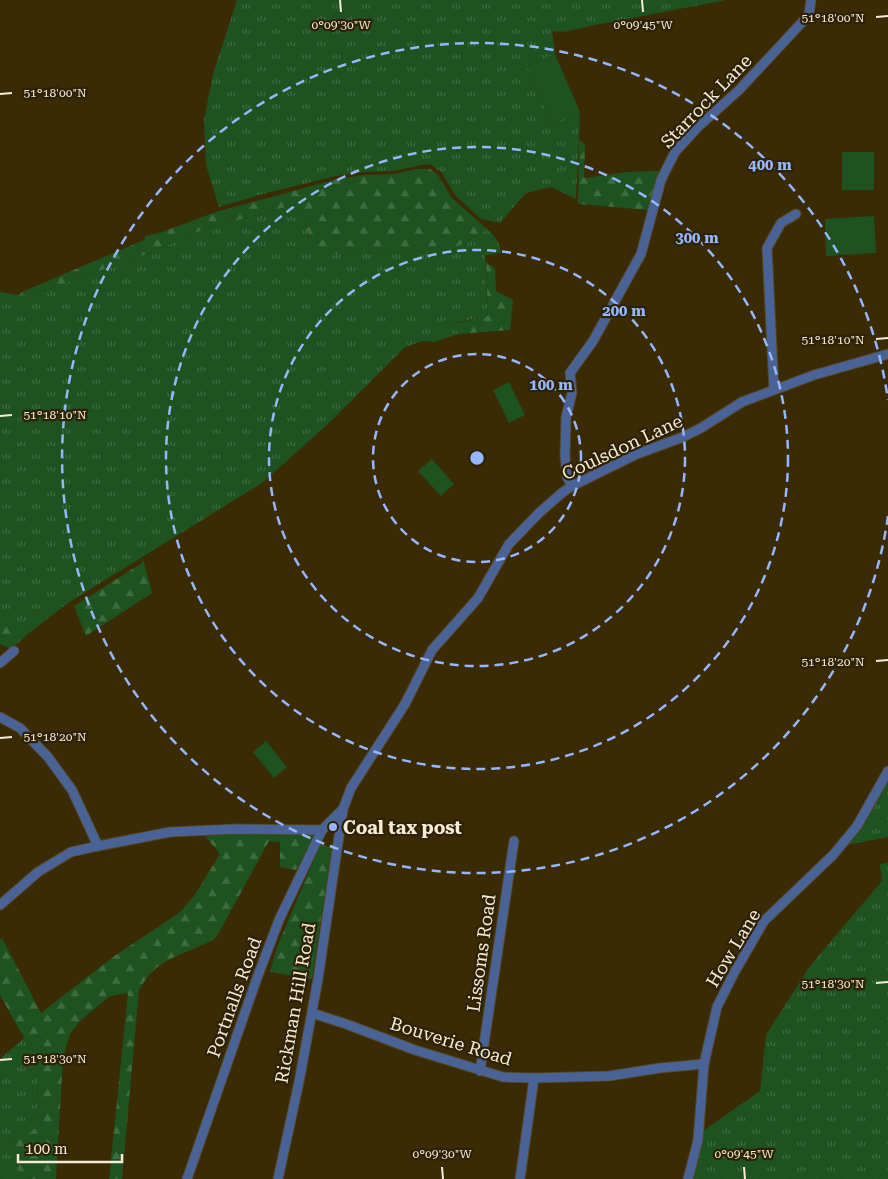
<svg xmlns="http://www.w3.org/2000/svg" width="888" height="1179" font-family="'Roboto Serif',serif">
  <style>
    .grass { fill: url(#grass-tufts) }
    .forest { fill: url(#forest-firs) }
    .pitch { fill: #1e5220 }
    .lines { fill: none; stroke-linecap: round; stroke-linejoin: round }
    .minor-casing { stroke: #554622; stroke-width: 11 }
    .minor { stroke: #4a6397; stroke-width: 9 }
    .ticks { fill: none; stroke: #f5ebd7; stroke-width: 2 }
    .ring { fill: none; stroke: #95b7fd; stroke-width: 2.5; stroke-dasharray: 9 6 }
    .poi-dot { fill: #95b7fd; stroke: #2e2206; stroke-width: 2 }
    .labels { text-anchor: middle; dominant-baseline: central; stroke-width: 4.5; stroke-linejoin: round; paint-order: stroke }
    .street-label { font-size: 18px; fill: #f5ebd7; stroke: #2e2206 }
    .poi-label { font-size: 18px; font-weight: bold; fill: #f5ebd7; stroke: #2e2206; text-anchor: start }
    .ticks-label { font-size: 12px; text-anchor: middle; fill: #f5ebd7; stroke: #2e2206; stroke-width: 4.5; stroke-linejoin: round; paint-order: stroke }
    .centre { fill: #95b7fd; stroke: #2e2206; stroke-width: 2.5 }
    .ring-label { font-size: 15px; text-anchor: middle; font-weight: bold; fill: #95b7fd; stroke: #2e2206; stroke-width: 4.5; stroke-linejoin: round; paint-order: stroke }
  </style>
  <defs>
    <pattern id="grass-tufts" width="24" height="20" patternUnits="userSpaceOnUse" patternTransform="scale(1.25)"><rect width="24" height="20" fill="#1e5220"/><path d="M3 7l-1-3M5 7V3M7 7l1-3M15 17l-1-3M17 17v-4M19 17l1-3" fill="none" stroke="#3f6b40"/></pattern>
    <pattern id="forest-firs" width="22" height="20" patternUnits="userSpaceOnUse" patternTransform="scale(1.25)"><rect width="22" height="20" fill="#1e5220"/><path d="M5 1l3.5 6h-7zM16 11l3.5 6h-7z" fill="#3f6b40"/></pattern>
  </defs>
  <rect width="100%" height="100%" fill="#3b2b04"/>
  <!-- grass -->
  <g class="grass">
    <path d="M 237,0 L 726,0 L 590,26 L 564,32 L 552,31 L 555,54 L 527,66 L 551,124 L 580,112 L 576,199 L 551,187 L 526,193 L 500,223 L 481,219 L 456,196 L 441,172 L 430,164 L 416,166 L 394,171 L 364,172 L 336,176 L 259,195 L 219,207 L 206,165 L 204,120 L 213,74 Z"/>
    <path d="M 300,203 L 299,207 L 306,222 L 308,239 L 340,254 L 412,250 L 436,253 L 452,250 L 487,229 C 495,235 500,244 501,253 L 485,255 L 488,316 L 454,323 L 458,334 L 435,342 L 423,341 L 405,347 L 329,423 L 262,483 L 68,603 L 29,633 C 19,627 10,619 0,612 L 0,292 L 19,295 L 37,293 L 144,255 L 202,230 Z"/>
    <path d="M 888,779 L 888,837 L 841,846 L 879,797 Z"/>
    <path d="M 888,863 L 888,1179 L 693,1179 L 698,1140 L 703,1131 L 760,1091 L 766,1035 L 810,966 L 882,881 L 880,864 Z"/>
    <path d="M 24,1038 L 38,1059 L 37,1126 L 31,1132 L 10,1132 L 9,1152 L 18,1166 L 20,1175 L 33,1179 L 0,1179 L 0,1059 Z"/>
  </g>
  <!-- forest -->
  <g class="forest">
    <path d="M 579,140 L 585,144 L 584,178 L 627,172 L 659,171 L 648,210 L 578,204 Z"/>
    <path d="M 417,169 L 430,169 L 438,175 L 452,198 L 487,229 L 452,250 L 436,253 L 412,250 L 340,254 L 324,252 L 309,242 L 306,222 L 299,207 L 300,203 L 202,230 L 144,255 L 37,293 L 19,295 L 22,292 L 144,240 L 146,236 L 162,232 L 216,212 L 337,179 L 364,175 L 395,174 Z"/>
    <path d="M 486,262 L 495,268 L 496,291 L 513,300 L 510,330 L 458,334 L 453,324 L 488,316 Z"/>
    <path d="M 143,558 L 152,593 L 86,636 L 74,606 L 142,563 Z"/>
    <path d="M 0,612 L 29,633 L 11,649 L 0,644 Z"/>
    <path d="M 237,833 L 316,834 L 296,870 L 280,867 L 280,842 L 269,841 L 216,938 C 196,950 170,955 153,971 C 147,976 143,984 139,990 L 122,1179 L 109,1179 L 128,993 L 110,996 L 80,1021 L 70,1034 L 63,1058 L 56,1179 L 33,1179 L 20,1175 L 18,1166 L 9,1152 L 10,1132 L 31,1132 L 37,1126 L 38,1060 L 24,1038 L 0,995 L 0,940 L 2,938 L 41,1013 L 113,957 L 179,913 L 194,896 L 220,854 L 205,836 Z"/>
    <path d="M 320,845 L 332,847 L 312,979 L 270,972 L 277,947 Z"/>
  </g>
  <!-- pitch -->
  <g class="pitch">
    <path d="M 555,54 L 580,112 L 551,124 L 527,66 Z"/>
    <rect x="842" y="152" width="32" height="38"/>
    <path d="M 874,216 L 876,253 L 826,256 L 825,219 Z"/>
    <path d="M 509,382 L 525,415 L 509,423 L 493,390 Z"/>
    <path d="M 432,459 L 454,484 L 441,496 L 418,471 Z"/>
    <path d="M 266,741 L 287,767 L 274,778 L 253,752 Z"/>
  </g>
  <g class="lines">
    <defs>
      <g id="minor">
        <path d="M 774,390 L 767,248 L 781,223 L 796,214"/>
        <path d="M 572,486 L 567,477 L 565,456 L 566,417 L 572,393 L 570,373 L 593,341 L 641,254 L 661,180 L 675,152 L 698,127 L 739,90 L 806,18 L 809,14 L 811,0"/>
        <path d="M 0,663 L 14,651"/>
        <path d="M 0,717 L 20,728 L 48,757 L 72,790 L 98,846"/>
        <path d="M 0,905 L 38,872 L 71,852 L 98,846 L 170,832 L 236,829 L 322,830"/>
        <path d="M 312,1013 L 346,1024 L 415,1050 L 503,1077 L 534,1078 L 609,1076 L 660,1068 L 704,1064"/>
        <path d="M 480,1071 L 514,841"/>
        <path d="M 187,1179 L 257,978 L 279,920 L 322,830 L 343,809"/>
        <path d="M 278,1179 L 299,1082 L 318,979 L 343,809 L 351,788 L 405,704 L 432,650 L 478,598 L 509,544 L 539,513 L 563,492 L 572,486 L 637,454 L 683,437 L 701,428 L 742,402 L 814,375 L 888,354"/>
        <path d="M 520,1179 L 534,1078"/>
        <path d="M 688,1179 L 698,1140 L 704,1064 L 717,1007 L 734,973 L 764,921 L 833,855 L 857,826 L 888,771"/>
      </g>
    </defs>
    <!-- minor casing -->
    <use href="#minor" class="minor-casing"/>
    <!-- minor -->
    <use href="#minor" class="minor"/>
  </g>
  <!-- ticks -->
  <path class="ticks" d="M 340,0 L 341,12M 642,0 L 643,12M 876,17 L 888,16M 0,94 L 12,93M 876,339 L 888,338M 0,416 L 12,415M 876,661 L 888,660M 0,738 L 12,737M 876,983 L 888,982M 0,1060 L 12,1059M 442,1167 L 443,1179M 744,1167 L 745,1179"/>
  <!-- distance rings -->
  <g class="ring">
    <circle cx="477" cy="458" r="104"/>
    <circle cx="477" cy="458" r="208"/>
    <circle cx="477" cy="458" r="311"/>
    <path d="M888 516A415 415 0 1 1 888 400"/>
  </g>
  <!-- markers -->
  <circle class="poi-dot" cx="333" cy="827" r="5"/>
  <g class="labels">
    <!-- street labels -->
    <g class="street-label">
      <text transform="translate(706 101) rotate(-46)">Starrock Lane</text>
      <text transform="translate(622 447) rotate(-25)">Coulsdon Lane</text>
      <text transform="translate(733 948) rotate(-59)">How Lane</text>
      <text transform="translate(481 953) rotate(-82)">Lissoms Road</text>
      <text transform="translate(234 997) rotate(-70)">Portnalls Road</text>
      <text transform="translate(295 1003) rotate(-80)">Rickman Hill Road</text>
      <text transform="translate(451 1041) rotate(17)">Bouverie Road</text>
    </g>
    <!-- poi labels -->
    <g class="poi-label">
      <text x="343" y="827">Coal tax post</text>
    </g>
  </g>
  <g class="ticks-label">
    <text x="833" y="22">51°18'00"N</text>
    <text x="341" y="29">0°09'30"W</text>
    <text x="643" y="29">0°09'45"W</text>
    <text x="55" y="97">51°18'00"N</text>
    <text x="833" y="344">51°18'10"N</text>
    <text x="55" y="419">51°18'10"N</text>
    <text x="833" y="666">51°18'20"N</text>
    <text x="55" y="741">51°18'20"N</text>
    <text x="833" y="988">51°18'30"N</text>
    <text x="55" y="1063">51°18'30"N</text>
    <text x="442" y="1158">0°09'30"W</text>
    <text x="744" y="1158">0°09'45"W</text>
  </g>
  <circle cx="477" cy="458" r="8" class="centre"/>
  <g class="ring-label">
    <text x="770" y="170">400 m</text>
    <text x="697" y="243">300 m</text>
    <text x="624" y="316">200 m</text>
    <text x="551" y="390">100 m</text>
  </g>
  <!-- scale -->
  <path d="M18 1154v8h104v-8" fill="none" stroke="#f5ebd7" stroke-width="2.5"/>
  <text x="25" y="1154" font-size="15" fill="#f5ebd7" stroke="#2e2206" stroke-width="4" paint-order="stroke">100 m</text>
</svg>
